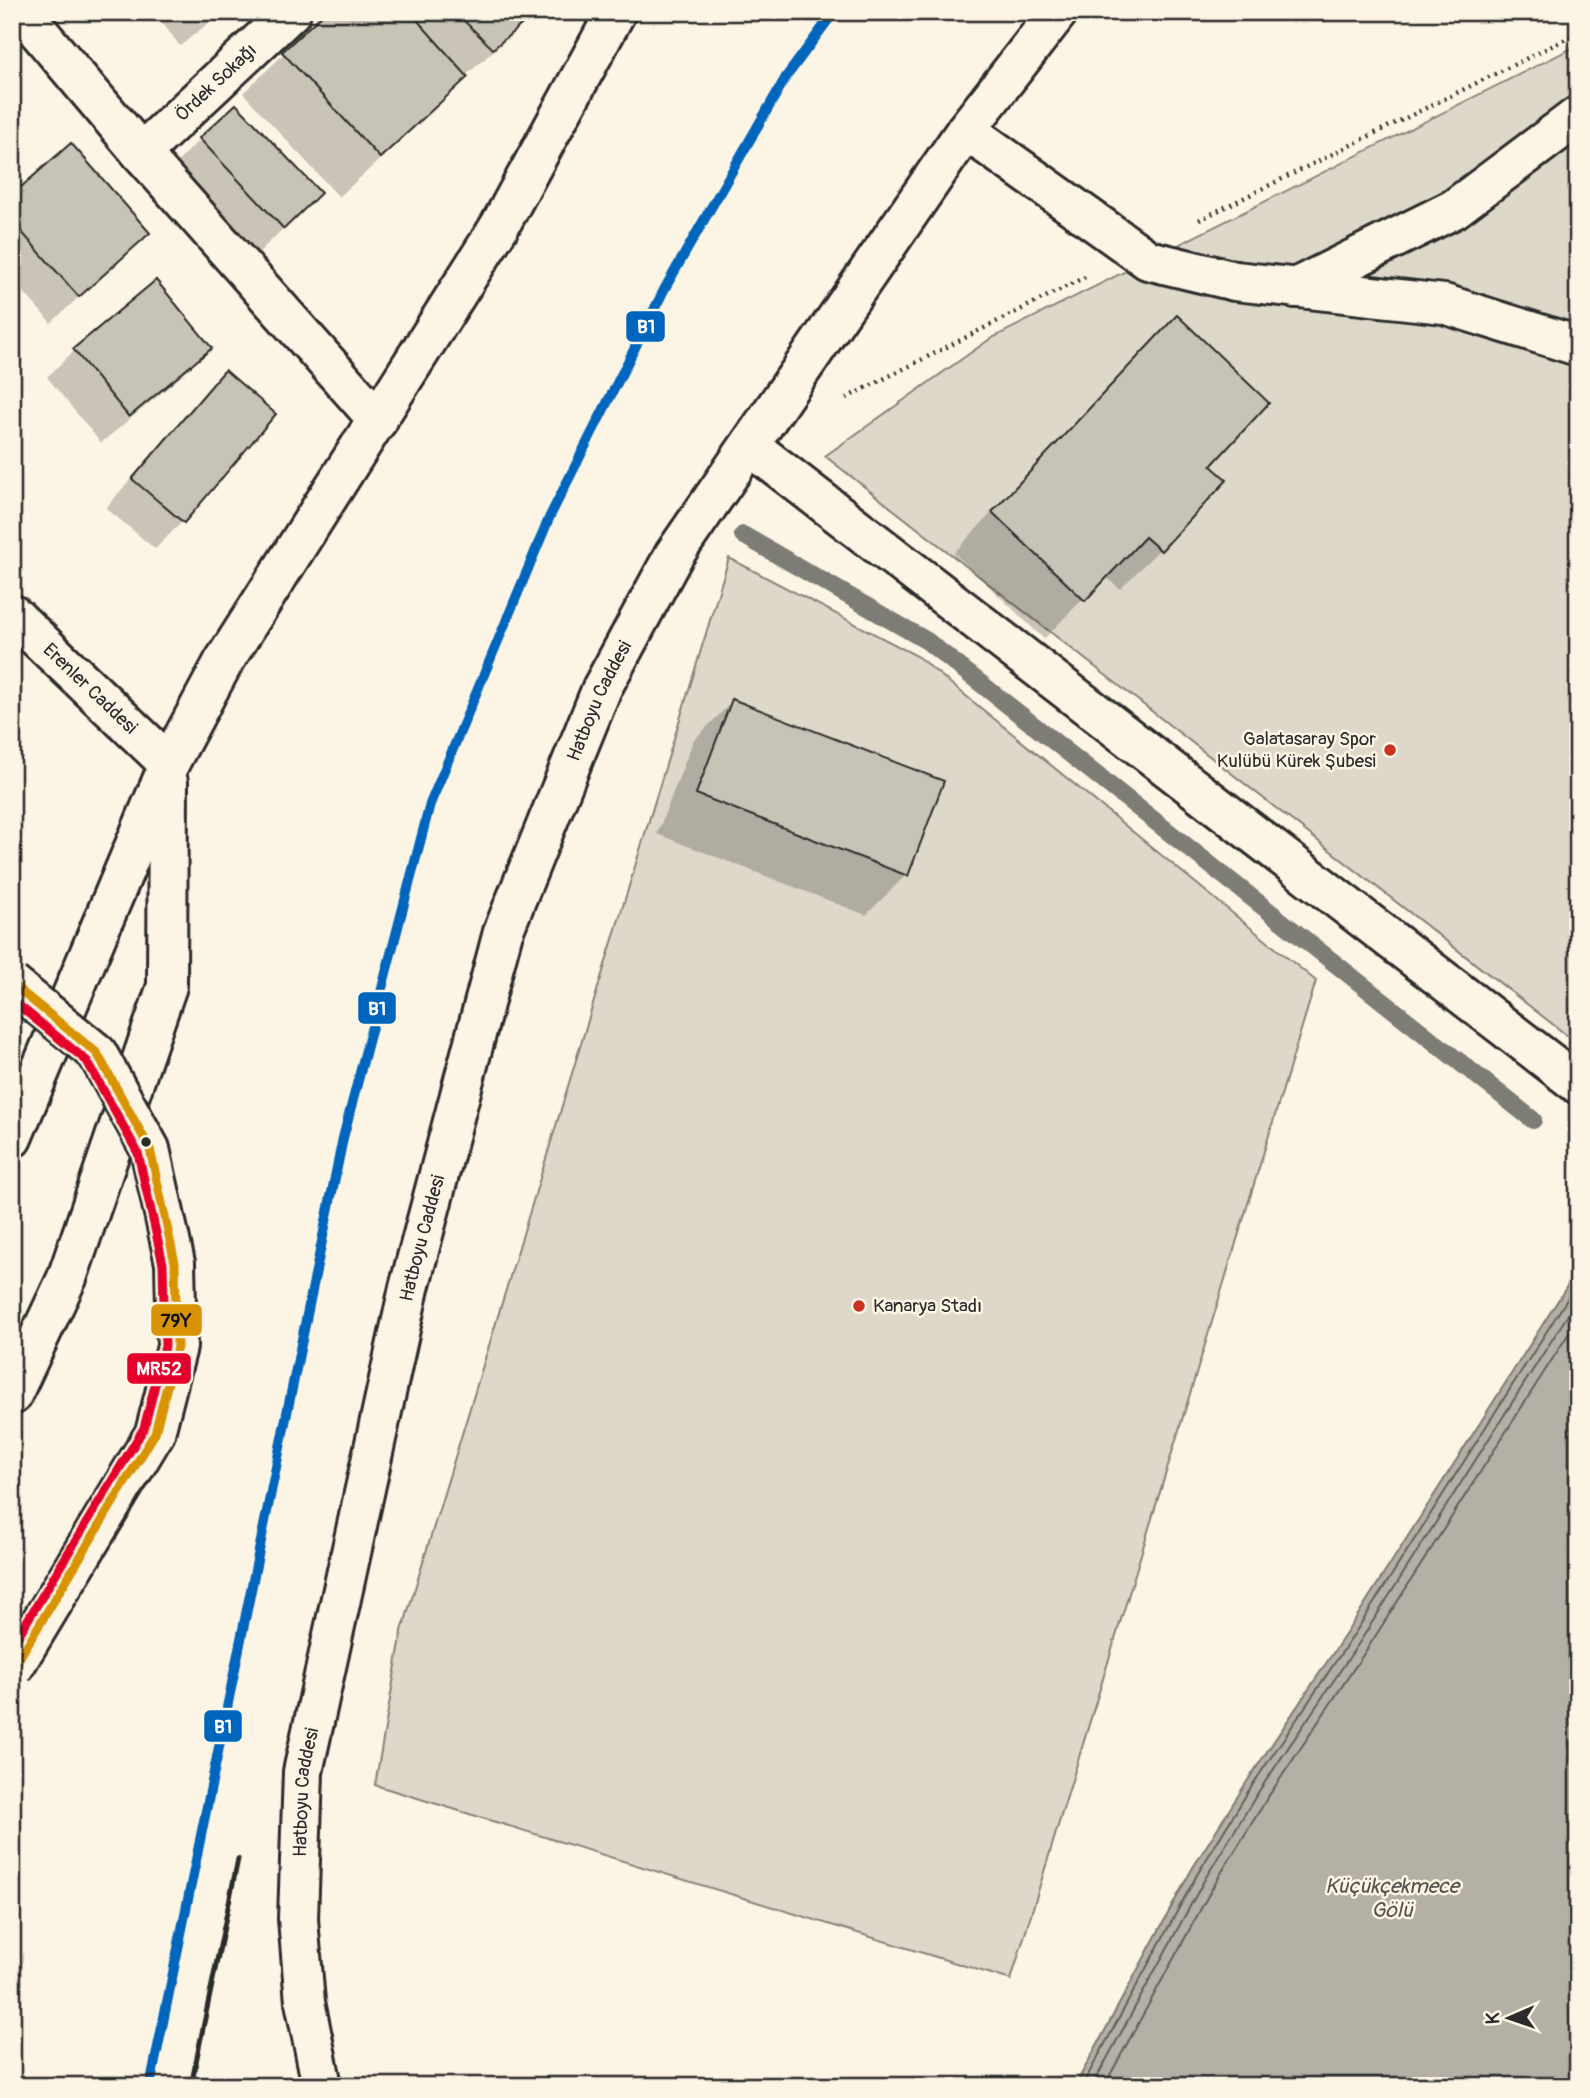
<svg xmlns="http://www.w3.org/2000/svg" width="1590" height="2098" font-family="Pangolin,sans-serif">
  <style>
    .green { fill: #ded8ca; stroke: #84827a; stroke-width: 2 }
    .water { fill: #b4b0a5; stroke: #7d7b74; stroke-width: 2 }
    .shadow { fill: #0003 }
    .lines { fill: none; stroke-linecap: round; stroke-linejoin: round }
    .shore { stroke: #62605c; stroke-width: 2 }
    .stream { stroke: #7d7b74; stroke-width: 18 }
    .building { fill: #c8c3b7; stroke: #2b2b2b; stroke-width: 2 }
    .minor-casing { stroke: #2b2b2b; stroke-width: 44 }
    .major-casing { stroke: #2b2b2b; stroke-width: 44 }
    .path { stroke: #2b2b2b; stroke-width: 4.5; stroke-dasharray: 2 5; stroke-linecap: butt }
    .minor { stroke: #fcf5e5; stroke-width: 38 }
    .major { stroke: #fcf5e5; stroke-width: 38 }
    .rail { stroke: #2b2b2b; stroke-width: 5 }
    .major-bridge-casing { stroke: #2b2b2b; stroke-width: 44; stroke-linecap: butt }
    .major-bridge { stroke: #fcf5e5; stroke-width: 38 }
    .bus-1-casing { stroke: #fcf5e5; stroke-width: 14 }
    .bus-2-casing { stroke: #fcf5e5; stroke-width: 14 }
    .bus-1 { stroke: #d89406; stroke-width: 9 }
    .bus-2 { stroke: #e4002b; stroke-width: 9 }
    .rail-1-casing { stroke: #fcf5e5; stroke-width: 16 }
    .rail-1 { stroke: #0065bd; stroke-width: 10 }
    .poi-dot { fill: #c8321e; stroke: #fcf5e5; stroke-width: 2.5 }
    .bus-dot { fill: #2b2b2b; stroke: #fcf5e5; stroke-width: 2.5 }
    .labels { text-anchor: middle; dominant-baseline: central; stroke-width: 5; stroke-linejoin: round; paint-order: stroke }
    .street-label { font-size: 19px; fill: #2b2b2b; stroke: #fcf5e5 }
    .poi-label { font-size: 19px; fill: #2b2b2b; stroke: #fcf5e5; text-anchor: end }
    .water-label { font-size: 21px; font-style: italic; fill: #545350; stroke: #fcf5e5 }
    .line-badge { stroke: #fcf5e5; stroke-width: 2.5 }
    .badge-label { font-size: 19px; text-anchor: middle; font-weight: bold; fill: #fff }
    .pale-badge-label { font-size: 19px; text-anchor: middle; font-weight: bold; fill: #111 }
  </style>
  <rect width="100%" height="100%" fill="#fcf5e5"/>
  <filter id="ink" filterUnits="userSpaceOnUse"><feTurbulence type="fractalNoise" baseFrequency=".0143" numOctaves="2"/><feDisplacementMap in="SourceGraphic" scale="14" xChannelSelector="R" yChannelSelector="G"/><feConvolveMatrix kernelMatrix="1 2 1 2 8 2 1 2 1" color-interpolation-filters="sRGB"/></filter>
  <g filter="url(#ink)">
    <!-- green -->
    <g class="green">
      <path d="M 1578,45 L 1578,1044 L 825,456 L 990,339 Z"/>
      <path d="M 729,558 L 917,656 L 1316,981 L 1011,1980 L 375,1785 L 402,1631 Z"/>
    </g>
    <!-- water -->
    <path class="water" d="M 1578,1269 L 1578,2086 L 1075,2086 L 1192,1869 L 1246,1783 L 1347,1632 Z"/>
    <!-- shadow -->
    <g class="shadow">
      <path d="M 154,12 L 222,12 L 180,46 Z"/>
      <path d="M 328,12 L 538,12 L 465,76 L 426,117 L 339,197 L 243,93 Z"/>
      <path d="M 200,139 L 291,221 L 256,255 L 173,167 Z"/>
      <path d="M 12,198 L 148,233 L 51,323 L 12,279 Z"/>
      <path d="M 1177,318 L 1209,466 L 1159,550 L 1120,589 L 1105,576 L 1044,639 L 954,553 L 1137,357 Z"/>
      <path d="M 210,348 L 183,375 L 101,443 L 47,377 L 75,350 Z"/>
      <path d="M 225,372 L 274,414 L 182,522 L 155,549 L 106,508 L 198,400 Z"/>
      <path d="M 733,701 L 942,782 L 906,875 L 866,915 L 657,834 L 693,741 Z"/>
    </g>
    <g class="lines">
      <!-- shore -->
      <g class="shore">
        <path d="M 1082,2086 L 1198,1873 L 1251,1787 L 1353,1636 L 1578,1282"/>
        <path d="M 1092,2086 L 1206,1877 L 1259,1791 L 1361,1640 L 1578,1299"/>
        <path d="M 1104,2086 L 1215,1883 L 1268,1797 L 1369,1646 L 1578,1319"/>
      </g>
      <!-- stream -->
      <path class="stream" d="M 743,535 L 927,641 L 1533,1120"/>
    </g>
    <!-- building -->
    <g class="building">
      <path d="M 325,12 L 410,12 L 468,77 L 380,158 L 282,52 Z"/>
      <path d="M 455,12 L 536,12 L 493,49 Z"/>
      <path d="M 236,104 L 321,193 L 284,229 L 199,138 Z"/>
      <path d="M 71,143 L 150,233 L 79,297 L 12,221 L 12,195 Z"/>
      <path d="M 156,280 L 212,348 L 129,417 L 73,349 Z"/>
      <path d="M 1177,315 L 1269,403 L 1211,466 L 1227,480 L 1161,551 L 1145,537 L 1085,601 L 992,512 Z"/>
      <path d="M 225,370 L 276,414 L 184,523 L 132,479 Z"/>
      <path d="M 732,699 L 944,781 L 908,876 L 696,794 Z"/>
    </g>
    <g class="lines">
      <defs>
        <g id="minor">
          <path d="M 22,12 L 141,153 L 378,420"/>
          <path d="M 966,130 L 1148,260 L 1235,281 L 1444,304 L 1578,346"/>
          <path id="s1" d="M 141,153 L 291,12"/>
          <path d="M 1295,288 L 1454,209 L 1578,116"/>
          <path d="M 750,446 L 1578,1084"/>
          <path id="s2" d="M 12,614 L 169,764"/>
          <path id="s3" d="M 322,2086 L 305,2002 L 298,1919 L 303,1772 L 409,1288 L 503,932 L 602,688 L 674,555 L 966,130 L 1058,12"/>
        </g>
        <g id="major">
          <path d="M 12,1138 L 169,764 L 223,663 L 499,227 L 616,12"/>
          <path d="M 12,1395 L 67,1278 L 167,986 L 168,782"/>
        </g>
      </defs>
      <!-- minor casing -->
      <use href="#minor" class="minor-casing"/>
      <!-- major casing -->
      <use href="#major" class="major-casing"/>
      <!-- path -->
      <g class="path">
        <path d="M 1199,220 L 1578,33"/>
        <path d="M 846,398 L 1085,277"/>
      </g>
      <!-- minor -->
      <use href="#minor" class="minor"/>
      <!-- major -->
      <use href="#major" class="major"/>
      <!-- rail -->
      <path class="rail" d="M 191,2086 L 238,1859"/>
      <defs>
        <path id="major-bridge" d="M 12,984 L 97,1053 L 150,1149 L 175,1263 L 177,1347 L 155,1433 L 12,1670"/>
      </defs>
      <!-- major-bridge casing -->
      <use href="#major-bridge" class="major-bridge-casing"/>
      <!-- major-bridge -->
      <use href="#major-bridge" class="major-bridge"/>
      <defs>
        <path id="bus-1" d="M 12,984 L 97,1053 L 150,1149 L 175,1263 L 177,1347 L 155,1433 L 12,1670"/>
        <path id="bus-2" d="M 12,1000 L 87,1061 L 138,1153 L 163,1264 L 165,1346 L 144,1428 L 12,1646"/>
      </defs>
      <!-- bus-1 casing -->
      <use href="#bus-1" class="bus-1-casing"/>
      <!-- bus-2 casing -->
      <use href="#bus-2" class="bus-2-casing"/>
      <!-- bus-1 -->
      <use href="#bus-1" class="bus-1"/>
      <!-- bus-2 -->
      <use href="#bus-2" class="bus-2"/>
      <defs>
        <path id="rail-1" d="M 150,2086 L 343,1138 L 430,804 L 550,516 L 665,288 L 786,77 L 834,12"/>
      </defs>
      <!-- rail-1 casing -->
      <use href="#rail-1" class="rail-1-casing"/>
      <!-- rail-1 -->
      <use href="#rail-1" class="rail-1"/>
    </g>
  </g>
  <!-- markers -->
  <g class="poi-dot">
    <circle cx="1390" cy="750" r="7"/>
    <circle cx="859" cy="1306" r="7"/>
  </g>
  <circle class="bus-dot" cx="146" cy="1142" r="6"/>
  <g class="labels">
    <!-- street labels -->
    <g class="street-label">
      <text stroke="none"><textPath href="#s1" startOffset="103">Ördek Sokağı</textPath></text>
      <text stroke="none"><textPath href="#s2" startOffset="108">Erenler Caddesi</textPath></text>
      <text stroke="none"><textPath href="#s3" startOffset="1430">Hatboyu Caddesi</textPath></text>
      <text stroke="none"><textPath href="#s3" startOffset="863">Hatboyu Caddesi</textPath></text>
      <text stroke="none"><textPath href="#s3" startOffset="296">Hatboyu Caddesi</textPath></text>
    </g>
    <!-- poi labels -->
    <g class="poi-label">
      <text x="1376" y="739">Galatasaray Spor<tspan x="1376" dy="22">Kulübü Kürek Şubesi</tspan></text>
      <text x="873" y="1306" text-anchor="start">Kanarya Stadı</text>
    </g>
    <!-- water labels -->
    <g class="water-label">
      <text x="1392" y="1886">Küçükçekmece<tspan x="1392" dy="24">Gölü</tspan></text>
    </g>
  </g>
  <g class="line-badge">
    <rect x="625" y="310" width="41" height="33" rx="7" fill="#0065bd"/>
    <rect x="357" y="991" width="40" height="34" rx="7" fill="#0065bd"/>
    <rect x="150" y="1303" width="53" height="34" rx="7" fill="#d89406"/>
    <rect x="126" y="1352" width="66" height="33" rx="7" fill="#e4002b"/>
    <rect x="203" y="1709" width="40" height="34" rx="7" fill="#0065bd"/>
  </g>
  <g class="badge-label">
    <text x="646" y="333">B1</text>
    <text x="377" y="1015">B1</text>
    <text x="159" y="1375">MR52</text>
    <text x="223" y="1733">B1</text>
  </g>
  <g class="pale-badge-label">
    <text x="176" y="1327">79Y</text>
  </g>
  <!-- margin -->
  <rect width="1590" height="2098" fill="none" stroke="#fcf5e5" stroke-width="42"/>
  <rect x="21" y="21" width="1548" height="2056" fill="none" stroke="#2b2b2b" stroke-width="2.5" filter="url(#ink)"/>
  <!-- north arrow -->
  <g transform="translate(1509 2018) rotate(268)" stroke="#fcf5e5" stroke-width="5" paint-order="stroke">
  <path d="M0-5L12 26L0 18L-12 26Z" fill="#2b2b2b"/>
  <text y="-10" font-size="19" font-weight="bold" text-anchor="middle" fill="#2b2b2b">K</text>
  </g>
</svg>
